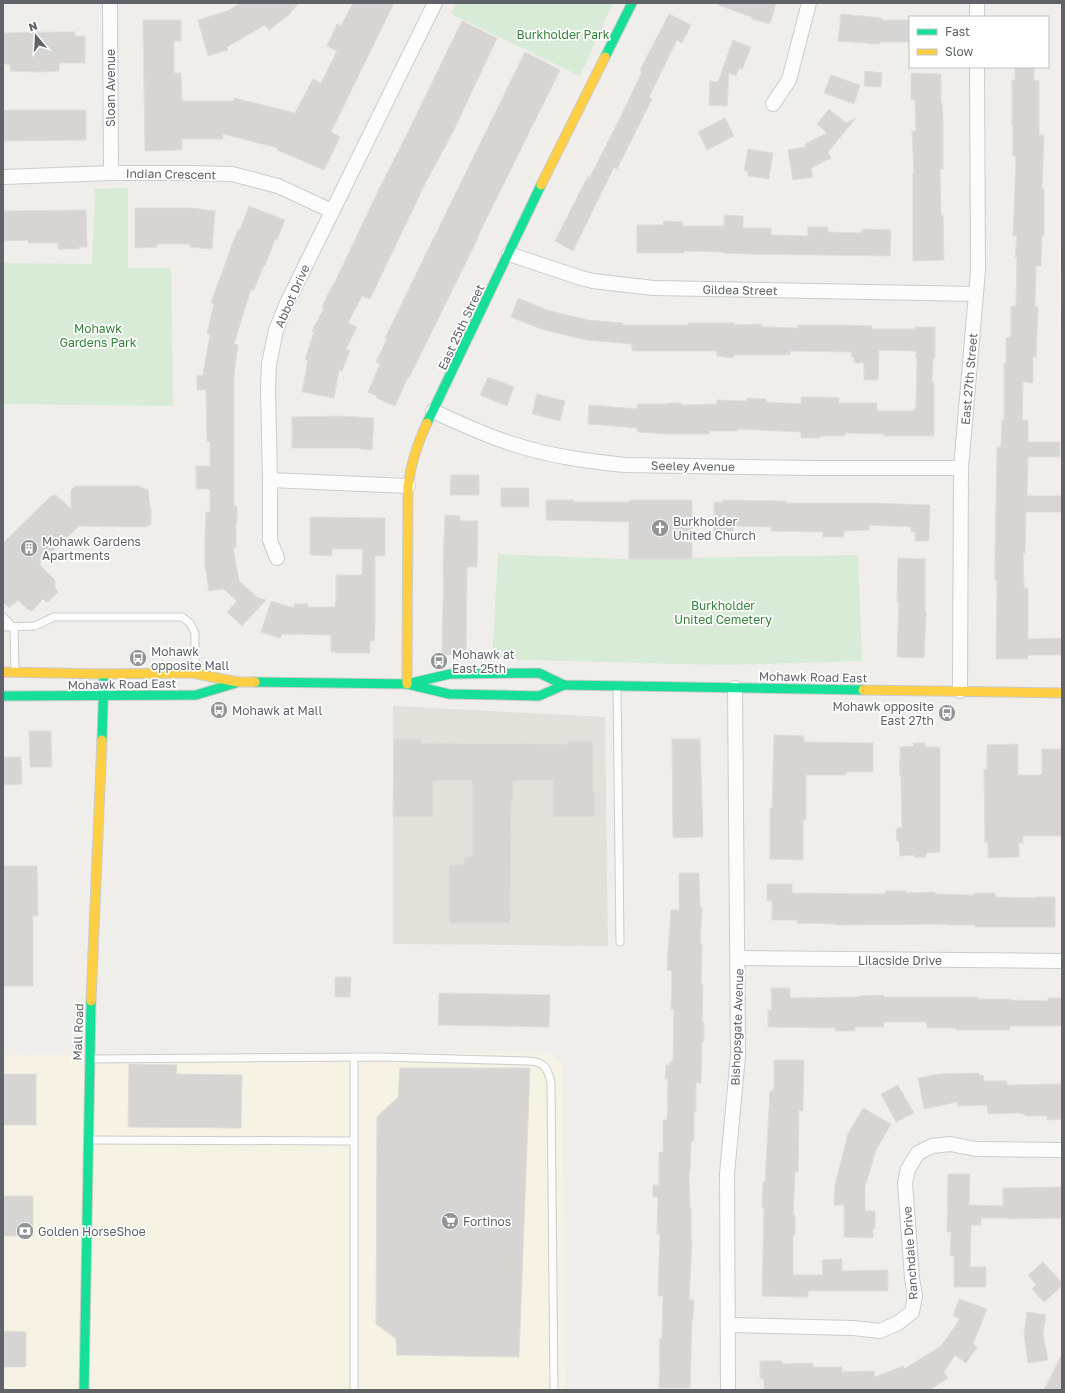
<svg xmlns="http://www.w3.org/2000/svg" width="1065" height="1393" font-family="'Golos Text',sans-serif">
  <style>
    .commercial { fill: #f7f3e4 }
    .education { fill: #e2e0da }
    .green { fill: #d8ebd6 }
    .building { fill: #d6d5d3; stroke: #deddd9 }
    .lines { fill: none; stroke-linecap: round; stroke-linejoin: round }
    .lane-casing { stroke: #cbcccc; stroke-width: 9 }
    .street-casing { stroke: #cbcccc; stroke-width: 16 }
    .fast-casing { stroke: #cacacb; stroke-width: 11 }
    .slow-casing { stroke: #cacacb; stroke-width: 11 }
    .lane { stroke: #fdfcfc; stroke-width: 7 }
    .street { stroke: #fdfcfc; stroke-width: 14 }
    .fast { stroke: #16e098; stroke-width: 9 }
    .slow { stroke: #ffcf43; stroke-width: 9 }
    .labels { text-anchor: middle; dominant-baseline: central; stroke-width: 3.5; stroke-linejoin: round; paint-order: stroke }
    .park-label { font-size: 12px; fill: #348238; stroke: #fff }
    .street-label { font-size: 12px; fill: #5f6368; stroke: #fff }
    .poi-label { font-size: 12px; fill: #5f6368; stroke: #fff; text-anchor: start }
  </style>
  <rect width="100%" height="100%" fill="#efeeea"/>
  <!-- commercial -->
  <g class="commercial">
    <path d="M 1059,249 L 1062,249 L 1062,390 Z"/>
    <path d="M 550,1053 L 562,1063 L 565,1390 L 3,1390 L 3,1055 Z"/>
  </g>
  <!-- education -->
  <path class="education" d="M 393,706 L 605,717 L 608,946 L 393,944 Z"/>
  <!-- green -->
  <g class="green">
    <path d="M 457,3 L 613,3 L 580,76 L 451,14 Z"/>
    <path d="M 128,188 L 128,268 L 171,268 L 173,406 L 3,404 L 3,263 L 92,264 L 95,189 Z"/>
    <path d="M 498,554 L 622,559 L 858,555 L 862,661 L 723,665 L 492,659 Z"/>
  </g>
  <!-- building -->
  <g class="building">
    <path d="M 241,3 L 299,3 L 290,13 L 290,14 L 269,30 L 265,25 L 227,47 L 228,50 L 208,56 L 198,20 L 227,11 Z"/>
    <path d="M 353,3 L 394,3 L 331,132 L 340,137 L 324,170 L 277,150 L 278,148 L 223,134 L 223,139 L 182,139 L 182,150 L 145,151 L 143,20 L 181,20 L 181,41 L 174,41 L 174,73 L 181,73 L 182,101 L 234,101 L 234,98 L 295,113 L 313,79 L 321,83 L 337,51 L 327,46 L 337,24 L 341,26 Z"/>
    <path d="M 718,3 L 776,3 L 770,24 L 752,19 L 752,17 L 718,5 Z"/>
    <path d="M 669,14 L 691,25 L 682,43 L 677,40 L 649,97 L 652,99 L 617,169 L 614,167 L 573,251 L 555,241 L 588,176 L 590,177 L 621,116 L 642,72 L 640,70 Z"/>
    <path d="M 841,14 L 882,18 L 882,20 L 910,20 L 910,42 L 880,42 L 879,44 L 838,41 Z"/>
    <path d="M 462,21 L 497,38 L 453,132 L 426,182 L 370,299 L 362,296 L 348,323 L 357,327 L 346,349 L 350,350 L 342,371 L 339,370 L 334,398 L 302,392 L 308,360 L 305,359 L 314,332 L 312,331 L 324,308 L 322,307 L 332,286 L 333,286 L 379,189 L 405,138 Z"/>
    <path d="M 58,32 L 75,32 L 75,36 L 85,36 L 85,63 L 59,63 L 59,71 L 38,72 L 10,71 L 10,64 L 3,64 L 3,33 Z"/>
    <path d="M 733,40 L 751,47 L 742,70 L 739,68 L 736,76 L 729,73 L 727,106 L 709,105 L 710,81 L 718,82 Z"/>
    <path d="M 525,52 L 560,70 L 477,238 L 478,238 L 444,307 L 409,378 L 408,377 L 395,406 L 376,398 L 377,396 L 368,392 L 380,364 L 376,362 L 387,339 L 385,338 L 421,264 Z"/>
    <path d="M 1015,67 L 1034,67 L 1034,80 L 1039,81 L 1039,135 L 1044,135 L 1042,189 L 1044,189 L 1044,235 L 1042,235 L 1041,266 L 1036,266 L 1035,307 L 1038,307 L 1036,357 L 1033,357 L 1033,383 L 1023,382 L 1022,420 L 1028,420 L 1028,442 L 1060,442 L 1060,457 L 1028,457 L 1027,496 L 1062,496 L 1062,512 L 1026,512 L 1025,553 L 1023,553 L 1024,588 L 1028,588 L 1028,639 L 1062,638 L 1062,655 L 1028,655 L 1028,659 L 996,659 L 997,580 L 995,580 L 995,560 L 997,447 L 1001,447 L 1002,420 L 1004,420 L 1004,363 L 1006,363 L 1006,338 L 1011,337 L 1011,306 L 1016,306 L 1017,257 L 1015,257 L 1017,236 L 1013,236 L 1016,156 L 1013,156 L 1013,126 L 1012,126 L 1012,80 L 1015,80 Z"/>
    <path d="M 865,71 L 882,73 L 881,87 L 864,86 Z"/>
    <path d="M 911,73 L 941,74 L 941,103 L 942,103 L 943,121 L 943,169 L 940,169 L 941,216 L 943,215 L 944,260 L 913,261 L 913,173 L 914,173 L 912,131 L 916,131 L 915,100 L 911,100 Z"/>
    <path d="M 831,75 L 860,85 L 854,104 L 824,93 Z"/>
    <path d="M 829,109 L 846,123 L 856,118 L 828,152 L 831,158 L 811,168 L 813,177 L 793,180 L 788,150 L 806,147 L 805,144 L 827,133 L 817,124 Z"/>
    <path d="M 9,110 L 86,110 L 86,140 L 3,141 L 3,111 Z"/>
    <path d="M 725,118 L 734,136 L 707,150 L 698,132 Z"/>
    <path d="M 748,149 L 773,153 L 769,179 L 748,176 L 748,171 L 744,171 Z"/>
    <path d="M 249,206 L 285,220 L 277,240 L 275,239 L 265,266 L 264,265 L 254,290 L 251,289 L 234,344 L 238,345 L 234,375 L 234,506 L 237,506 L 237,522 L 236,521 L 236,548 L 233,548 L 239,581 L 257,597 L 266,600 L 242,626 L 227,612 L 237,601 L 224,589 L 209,591 L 205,567 L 205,538 L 206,512 L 210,512 L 210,489 L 196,489 L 196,466 L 210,466 L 210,441 L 207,441 L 206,390 L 197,390 L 197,376 L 203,375 L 210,334 L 207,333 L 214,304 L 211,302 L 238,229 L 240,230 Z"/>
    <path d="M 135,208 L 191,208 L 215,211 L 212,249 L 190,247 L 190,244 L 157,244 L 157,247 L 135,248 Z"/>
    <path d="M 86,210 L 87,247 L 79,247 L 79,249 L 58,249 L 58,243 L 28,243 L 28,240 L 3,241 L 3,211 Z"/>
    <path d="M 724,215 L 743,216 L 743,228 L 771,228 L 771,235 L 808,236 L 808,227 L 828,227 L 828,232 L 862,233 L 862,229 L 891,230 L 890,256 L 751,254 L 723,253 L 723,252 L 684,251 L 684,253 L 637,253 L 637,225 L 663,225 L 664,221 L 683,222 L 683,226 L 724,226 Z"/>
    <path d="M 518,298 L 547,310 L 588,320 L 623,323 L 623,325 L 688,325 L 688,323 L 734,323 L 734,325 L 762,324 L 762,327 L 798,328 L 798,325 L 843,325 L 872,326 L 872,329 L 915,329 L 915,327 L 935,327 L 935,358 L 933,358 L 932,382 L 934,382 L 934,436 L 884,436 L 884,434 L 846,433 L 844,436 L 820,436 L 820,438 L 801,438 L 801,432 L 738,429 L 738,431 L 710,431 L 709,434 L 666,434 L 638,432 L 637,428 L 588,424 L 589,405 L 637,409 L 638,404 L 667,404 L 667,403 L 681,403 L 681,405 L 717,404 L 717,400 L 747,401 L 747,398 L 766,399 L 766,402 L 801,404 L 801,397 L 821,397 L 839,398 L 839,403 L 877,403 L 877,411 L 914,411 L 914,408 L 916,408 L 917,358 L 916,358 L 916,351 L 879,350 L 878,380 L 864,380 L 864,363 L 854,363 L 854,357 L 851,357 L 852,352 L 790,351 L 790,355 L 735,355 L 733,356 L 733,358 L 717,356 L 717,351 L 632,351 L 632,344 L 586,340 L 541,329 L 511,317 Z"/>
    <path d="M 488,377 L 514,387 L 507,406 L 480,395 Z"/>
    <path d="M 537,394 L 565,401 L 560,421 L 532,414 Z"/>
    <path d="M 340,416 L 374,418 L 372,450 L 360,449 L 360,448 L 292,448 L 292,417 Z"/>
    <path d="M 451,475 L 479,475 L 479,495 L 450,495 Z"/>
    <path d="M 75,486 L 139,486 L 148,490 L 150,508 L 151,508 L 151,524 L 146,527 L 79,526 L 39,564 L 55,580 L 55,588 L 58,592 L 47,603 L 43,599 L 32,611 L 27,609 L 18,600 L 9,608 L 3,602 L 3,545 L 6,540 L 51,496 L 56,495 L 71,509 L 71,490 Z"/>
    <rect x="501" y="488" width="28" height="19"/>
    <path d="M 546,500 L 574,500 L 574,502 L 629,502 L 629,500 L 692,500 L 692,559 L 629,559 L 629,522 L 546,520 Z"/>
    <path d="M 723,500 L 786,501 L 786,503 L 869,503 L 930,505 L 929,541 L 915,541 L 915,532 L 911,532 L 911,527 L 869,525 L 869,530 L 844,531 L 844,537 L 823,537 L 823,532 L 771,531 L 771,527 L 734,526 L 733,533 L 714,533 L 714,502 L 723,502 Z"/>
    <path d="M 445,515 L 460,516 L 460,521 L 478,521 L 477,567 L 467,567 L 466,655 L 442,655 L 443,600 L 444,600 L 443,567 Z"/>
    <path d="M 310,517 L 385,518 L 385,556 L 375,556 L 375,623 L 374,641 L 370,641 L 370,653 L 335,653 L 335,651 L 331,652 L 331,635 L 282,634 L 280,638 L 261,632 L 271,601 L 294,608 L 294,604 L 308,604 L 308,607 L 335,607 L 335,602 L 336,602 L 336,575 L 362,575 L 363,549 L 332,549 L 332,556 L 310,555 Z"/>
    <path d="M 898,558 L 925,559 L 925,612 L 926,612 L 924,658 L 897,657 L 899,604 L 898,602 L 897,602 Z"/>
    <path d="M 29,731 L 51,731 L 52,767 L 30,767 Z"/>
    <path d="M 774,735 L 804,736 L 804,742 L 873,743 L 873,772 L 846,772 L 846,775 L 806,775 L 806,820 L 803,820 L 803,860 L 770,859 L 770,808 L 772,808 Z"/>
    <path d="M 394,739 L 421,739 L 421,743 L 568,744 L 568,741 L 593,741 L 593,792 L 595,792 L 595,817 L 553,817 L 553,781 L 513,781 L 513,801 L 511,802 L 510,923 L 449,923 L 449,865 L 464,865 L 464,857 L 472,857 L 472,781 L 433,781 L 433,817 L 393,817 Z"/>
    <path d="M 672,739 L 700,739 L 703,837 L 673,838 Z"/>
    <path d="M 913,743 L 925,743 L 925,747 L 940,747 L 940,852 L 926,853 L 926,857 L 914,857 L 914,855 L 900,856 L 899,841 L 897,841 L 896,829 L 902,827 L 901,776 L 900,776 L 899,761 L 900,761 L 900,747 L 914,746 Z"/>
    <path d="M 1018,744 L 1018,775 L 1042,775 L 1042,749 L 1062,749 L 1062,836 L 1023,836 L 1023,843 L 1019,843 L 1019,857 L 988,858 L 988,842 L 985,842 L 984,769 L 987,769 L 987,745 Z"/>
    <path d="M 3,757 L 21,757 L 22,784 L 3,785 Z"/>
    <path d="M 3,866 L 37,866 L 38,916 L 33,916 L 33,986 L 3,986 Z"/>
    <path d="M 679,873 L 699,873 L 700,907 L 702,907 L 700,944 L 702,944 L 701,984 L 703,984 L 702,1022 L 704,1022 L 704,1041 L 702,1041 L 701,1083 L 696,1083 L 696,1112 L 694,1112 L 694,1141 L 691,1141 L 690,1172 L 689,1172 L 690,1208 L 691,1208 L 691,1240 L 692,1241 L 689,1300 L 694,1300 L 693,1319 L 692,1319 L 690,1388 L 659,1388 L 660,1338 L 662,1338 L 663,1296 L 658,1296 L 660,1234 L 657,1234 L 658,1197 L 653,1197 L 653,1185 L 659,1185 L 659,1152 L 663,1152 L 663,1120 L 667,1120 L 668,1079 L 665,1079 L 666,1065 L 670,1065 L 670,1061 L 673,1061 L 674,1009 L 671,1009 L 672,971 L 667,970 L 668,950 L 671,910 L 679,910 Z"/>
    <path d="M 767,884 L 792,884 L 792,893 L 885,894 L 885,891 L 906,891 L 906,893 L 935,892 L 935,894 L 975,895 L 975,893 L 995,893 L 995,897 L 1035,898 L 1035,897 L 1055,897 L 1055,927 L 975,927 L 975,925 L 947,925 L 947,924 L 836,925 L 836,924 L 797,923 L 797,920 L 772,920 L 772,901 L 767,901 Z"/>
    <path d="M 335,977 L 351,977 L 350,997 L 335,997 Z"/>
    <path d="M 771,988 L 790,988 L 790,998 L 859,997 L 859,996 L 884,995 L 884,997 L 978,997 L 978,999 L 1010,999 L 1010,1000 L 1048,1001 L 1048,998 L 1062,998 L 1062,1026 L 1010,1026 L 1010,1030 L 956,1030 L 956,1028 L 927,1028 L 927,1022 L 884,1022 L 884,1027 L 855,1027 L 855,1031 L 835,1031 L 835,1028 L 768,1027 L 768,1010 L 772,1010 Z"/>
    <path d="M 439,993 L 550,995 L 549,1027 L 438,1025 Z"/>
    <path d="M 774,1060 L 804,1060 L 803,1111 L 799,1110 L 798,1172 L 795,1172 L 793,1215 L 795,1215 L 795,1235 L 793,1235 L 793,1275 L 823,1275 L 822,1260 L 842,1259 L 842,1271 L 888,1270 L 888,1291 L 808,1291 L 808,1297 L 762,1296 L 764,1208 L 762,1208 L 763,1182 L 765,1182 L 770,1091 L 772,1091 L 772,1090 L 774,1090 Z"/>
    <path d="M 129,1064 L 177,1065 L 176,1074 L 242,1075 L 241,1128 L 128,1127 Z"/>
    <path d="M 400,1068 L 530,1068 L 519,1357 L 397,1355 L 396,1339 L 376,1324 L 377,1117 L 398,1097 Z"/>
    <path d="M 979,1073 L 979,1075 L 983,1075 L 984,1081 L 1007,1081 L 1007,1085 L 1062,1084 L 1062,1119 L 1047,1120 L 1047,1116 L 1025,1116 L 1025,1114 L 1016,1113 L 988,1114 L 987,1105 L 957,1106 L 957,1102 L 924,1109 L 918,1078 L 939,1074 Z"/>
    <rect x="3" y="1074" width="33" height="51"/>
    <path d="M 898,1085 L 914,1113 L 896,1122 L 881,1094 Z"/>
    <path d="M 863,1108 L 891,1124 L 876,1150 L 865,1187 L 865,1211 L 875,1211 L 875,1229 L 873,1229 L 873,1238 L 844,1237 L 844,1205 L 834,1205 L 835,1185 L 848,1134 Z"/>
    <path d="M 948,1174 L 970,1174 L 969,1205 L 1003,1206 L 1003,1188 L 1062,1187 L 1062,1218 L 1008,1219 L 1008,1218 L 981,1218 L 981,1225 L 971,1225 L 970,1267 L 986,1267 L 986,1287 L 954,1287 L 954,1256 L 950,1256 L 951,1232 L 947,1232 Z"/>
    <rect x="3" y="1196" width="30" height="40"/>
    <path d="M 1043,1262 L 1062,1283 L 1062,1286 L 1044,1302 L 1032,1289 L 1036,1285 L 1028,1275 Z"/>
    <path d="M 959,1299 L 987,1309 L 973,1344 L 977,1347 L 966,1363 L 955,1355 L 944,1372 L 948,1378 L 929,1390 L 764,1390 L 764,1379 L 760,1379 L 760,1361 L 782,1361 L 782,1364 L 813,1363 L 813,1367 L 842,1367 L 842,1372 L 874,1371 L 875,1377 L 903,1366 L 904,1369 L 941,1346 L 960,1319 L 953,1316 Z"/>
    <path d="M 1027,1312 L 1046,1315 L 1043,1335 L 1048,1360 L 1028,1363 L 1024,1335 Z"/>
    <path d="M 3,1331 L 26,1332 L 26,1367 L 3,1367 Z"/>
    <path d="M 1062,1354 L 1062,1390 L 1044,1390 Z"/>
  </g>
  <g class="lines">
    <defs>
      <g id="lane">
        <path d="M 3,617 L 14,628 L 15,672"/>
        <path d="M 3,627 L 35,626 L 54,617 L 182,617 L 190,623 L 195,633 L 195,673"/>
        <path d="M 617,686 L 620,942"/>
        <path d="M 90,1059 L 381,1057 L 529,1061 C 544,1062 548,1068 551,1083 L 554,1390"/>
        <path d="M 88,1140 L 354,1141"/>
        <path d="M 354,1390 L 354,1057"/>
      </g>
      <g id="street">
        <path d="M 110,3 L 111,173"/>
        <path d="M 977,3 L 977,17"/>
        <path d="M 773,104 L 789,80 L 809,3"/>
        <path d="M 3,177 L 111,173 L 189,173 L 232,174 L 278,186 L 332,211"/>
        <path d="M 509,254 L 581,278 L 593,281 L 653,288 L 976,294"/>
        <path d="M 433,411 C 459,423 486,436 513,444 C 549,456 587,461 624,465 L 814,468 L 961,468"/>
        <path d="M 270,480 L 408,486"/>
        <path d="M 277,558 L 270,540 L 270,480 L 268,389 L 269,364 L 276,330 L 287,303 L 435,3"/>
        <path d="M 960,691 L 961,468 L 978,270 L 977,67"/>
        <path d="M 738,958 L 1062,961"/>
        <path d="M 728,1325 L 853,1328 L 880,1331 L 898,1323 L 912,1312 L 915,1296 L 912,1278 L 905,1183 L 908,1169 L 918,1153 L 932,1146 L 950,1144 L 976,1149 L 1062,1150"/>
        <path d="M 728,1390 L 727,1174 L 738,1055 L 735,688"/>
      </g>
      <g id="fast">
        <path d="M 605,57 L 632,3"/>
        <path d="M 427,423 L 541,185"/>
        <path d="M 255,682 L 407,684 L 449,694 L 539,696 L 564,685"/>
        <path d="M 407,684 L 450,674 L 539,673 L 564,685 L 863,690"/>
        <path d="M 3,696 L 196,695 L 236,683"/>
        <path d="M 102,740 L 104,674"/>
        <path d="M 84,1390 L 91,1001"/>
      </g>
      <g id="slow">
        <path d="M 541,185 L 605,57"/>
        <path d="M 3,672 L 104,674 L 192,673 L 238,682 L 255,682"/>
        <path d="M 407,684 L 408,486 C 411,463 417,444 427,423"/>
        <path d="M 863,690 L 1062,693"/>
        <path d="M 91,1001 L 102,740"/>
      </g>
    </defs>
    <!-- lane casing -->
    <use href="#lane" class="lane-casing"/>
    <!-- street casing -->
    <use href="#street" class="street-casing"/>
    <!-- fast casing -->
    <use href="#fast" class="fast-casing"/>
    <!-- slow casing -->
    <use href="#slow" class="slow-casing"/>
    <!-- lane -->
    <use href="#lane" class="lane"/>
    <!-- street -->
    <use href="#street" class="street"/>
    <!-- fast -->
    <use href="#fast" class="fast"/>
    <!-- slow -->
    <use href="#slow" class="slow"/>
  </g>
  <!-- icons -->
  <defs>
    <symbol id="church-disc" viewBox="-11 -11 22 22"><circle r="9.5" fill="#919496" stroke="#fff"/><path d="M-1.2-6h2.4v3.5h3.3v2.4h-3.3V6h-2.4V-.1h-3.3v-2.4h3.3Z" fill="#fff"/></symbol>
    <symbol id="building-disc" viewBox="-11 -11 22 22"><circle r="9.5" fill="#919496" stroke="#fff"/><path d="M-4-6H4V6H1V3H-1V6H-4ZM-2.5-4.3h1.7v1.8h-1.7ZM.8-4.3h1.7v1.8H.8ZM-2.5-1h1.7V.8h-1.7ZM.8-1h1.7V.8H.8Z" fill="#fff"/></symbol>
    <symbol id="bus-disc" viewBox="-11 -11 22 22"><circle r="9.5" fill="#919496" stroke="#fff"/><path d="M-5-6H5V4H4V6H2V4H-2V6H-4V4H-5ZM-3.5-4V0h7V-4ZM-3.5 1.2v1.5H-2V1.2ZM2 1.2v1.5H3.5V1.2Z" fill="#fff"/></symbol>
    <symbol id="supermarket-disc" viewBox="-11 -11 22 22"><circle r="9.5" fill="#919496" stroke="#fff"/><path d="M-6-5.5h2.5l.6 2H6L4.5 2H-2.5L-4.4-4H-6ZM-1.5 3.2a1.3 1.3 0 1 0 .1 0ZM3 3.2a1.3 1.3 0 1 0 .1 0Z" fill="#fff"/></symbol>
    <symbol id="bank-disc" viewBox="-11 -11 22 22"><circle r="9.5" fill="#919496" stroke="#fff"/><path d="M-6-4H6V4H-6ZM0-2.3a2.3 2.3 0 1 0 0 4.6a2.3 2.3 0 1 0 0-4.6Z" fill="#fff"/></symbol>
  </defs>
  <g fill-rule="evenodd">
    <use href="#church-disc" x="650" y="518" width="20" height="20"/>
    <use href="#building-disc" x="19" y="538" width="20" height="20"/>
    <use href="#bus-disc" x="128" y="648" width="20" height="20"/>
    <use href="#bus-disc" x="429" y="651" width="20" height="20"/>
    <use href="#bus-disc" x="209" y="700" width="20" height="20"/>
    <use href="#bus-disc" x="937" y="703" width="20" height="20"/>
    <use href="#supermarket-disc" x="440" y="1211" width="20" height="20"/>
    <use href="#bank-disc" x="15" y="1221" width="20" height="20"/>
  </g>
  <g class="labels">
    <!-- park labels -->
    <g class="park-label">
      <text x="563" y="34">Burkholder Park</text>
      <text x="98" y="328">Mohawk<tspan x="98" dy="14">Gardens Park</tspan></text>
      <text x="723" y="605">Burkholder<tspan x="723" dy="14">United Cemetery</tspan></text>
    </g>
    <!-- street labels -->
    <g class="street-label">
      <text transform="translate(110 88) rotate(-90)">Sloan Avenue</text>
      <text transform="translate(171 174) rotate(1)">Indian Crescent</text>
      <text transform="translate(740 290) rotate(1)">Gildea Street</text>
      <text transform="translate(292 296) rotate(-66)">Abbot Drive</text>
      <text transform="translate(461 327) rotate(-65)">East 25th Street</text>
      <text transform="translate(969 379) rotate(-85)">East 27th Street</text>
      <text transform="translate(693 466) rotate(1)">Seeley Avenue</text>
      <text transform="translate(813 677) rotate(1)">Mohawk Road East</text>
      <text transform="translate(122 684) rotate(-1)">Mohawk Road East</text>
      <text x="900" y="960">Lilacside Drive</text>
      <text transform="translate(737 1027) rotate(-88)">Bishopsgate Avenue</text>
      <text transform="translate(78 1032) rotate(-88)">Mall Road</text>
      <text transform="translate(910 1253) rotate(-94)">Ranchdale Drive</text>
    </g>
    <!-- poi labels -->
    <g class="poi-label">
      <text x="673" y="521">Burkholder<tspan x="673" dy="14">United Church</tspan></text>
      <text x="42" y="541">Mohawk Gardens<tspan x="42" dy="14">Apartments</tspan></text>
      <text x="151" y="651">Mohawk<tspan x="151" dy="14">opposite Mall</tspan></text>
      <text x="452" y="654">Mohawk at<tspan x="452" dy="14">East 25th</tspan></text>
      <text x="934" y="706" text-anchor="end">Mohawk opposite<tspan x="934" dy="14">East 27th</tspan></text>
      <text x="232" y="710">Mohawk at Mall</text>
      <text x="463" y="1221">Fortinos</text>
      <text x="38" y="1231">Golden HorseShoe</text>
    </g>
  </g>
  <!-- border -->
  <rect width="1065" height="1393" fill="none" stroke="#5f6368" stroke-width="8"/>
  <!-- legend -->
  <rect x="909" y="16" width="140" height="52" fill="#ffffff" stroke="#bfc1c3"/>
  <rect x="917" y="29" width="20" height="6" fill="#16e098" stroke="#bfc1c3"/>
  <text x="945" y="36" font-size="12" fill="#5f6368">Fast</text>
  <rect x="917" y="49" width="20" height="6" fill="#ffcf43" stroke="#bfc1c3"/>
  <text x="945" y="56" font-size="12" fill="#5f6368">Slow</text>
  <!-- north arrow -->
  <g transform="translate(36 36) rotate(342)" stroke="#ffffff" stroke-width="3" paint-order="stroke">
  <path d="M0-3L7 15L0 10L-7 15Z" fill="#5f6368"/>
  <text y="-6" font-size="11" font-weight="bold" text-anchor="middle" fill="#5f6368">N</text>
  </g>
</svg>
